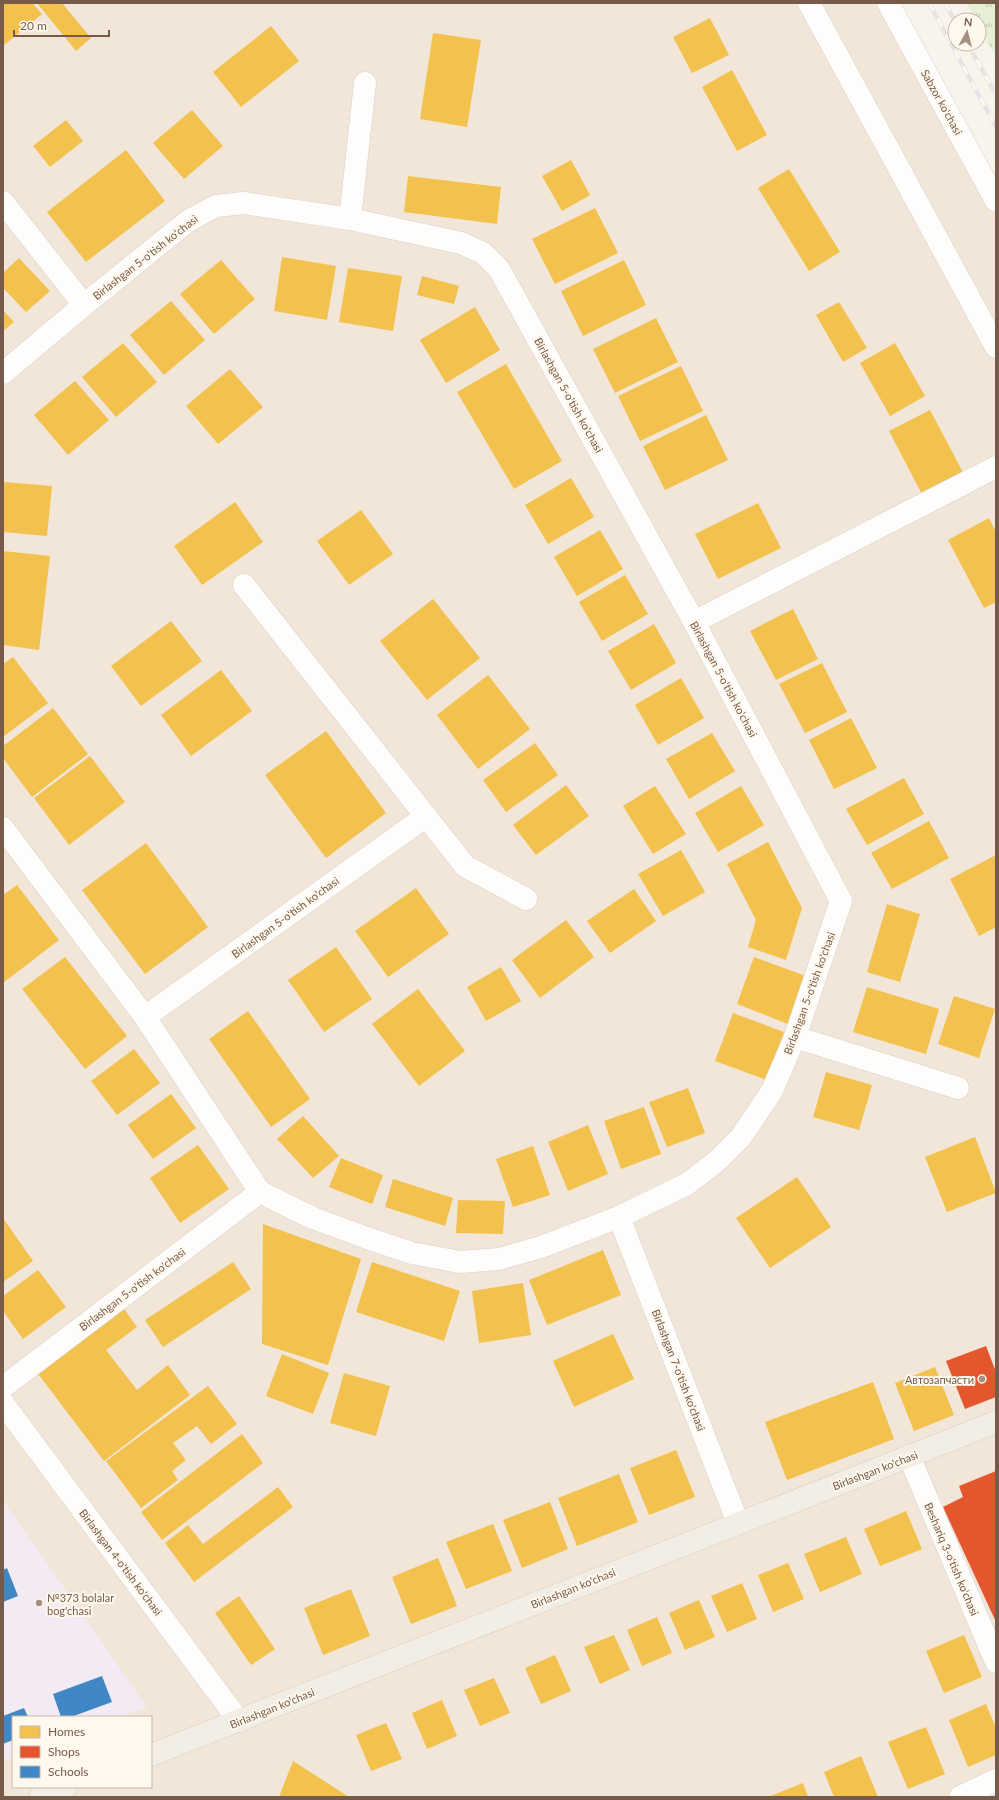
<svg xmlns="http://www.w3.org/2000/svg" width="999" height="1800" font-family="Lato,sans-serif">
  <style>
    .residential { fill: #f1e6d8; fill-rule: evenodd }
    .education { fill: #f4eaf3 }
    .grass { fill: url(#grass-tufts) }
    .homes { fill: #f2c14e }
    .shops { fill: #e4572e }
    .schools { fill: #3f88c5 }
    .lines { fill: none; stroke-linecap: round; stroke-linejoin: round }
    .minor-casing { stroke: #d7d0c9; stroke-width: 23 }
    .major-casing { stroke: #d7cdc6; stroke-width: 23 }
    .minor { stroke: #fefdfc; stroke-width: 22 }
    .major { stroke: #f3eee5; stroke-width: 22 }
    .rail-casing { stroke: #e5e3e5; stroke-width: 4.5 }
    .rail { stroke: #fff8ed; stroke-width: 3; stroke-dasharray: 9; stroke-linecap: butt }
    .poi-dot { fill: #a49082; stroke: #fff8ed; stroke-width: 1.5 }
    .labels { text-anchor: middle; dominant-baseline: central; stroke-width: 4; stroke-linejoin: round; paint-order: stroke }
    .street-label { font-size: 11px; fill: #775b4a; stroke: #fff8ed }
    .poi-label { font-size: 11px; fill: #775b4a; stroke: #fff8ed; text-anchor: end }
  </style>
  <defs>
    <pattern id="grass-tufts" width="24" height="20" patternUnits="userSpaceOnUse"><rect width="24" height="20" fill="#e4efd6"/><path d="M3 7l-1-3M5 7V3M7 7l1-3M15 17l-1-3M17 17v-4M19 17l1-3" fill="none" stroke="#bec5b0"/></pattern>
  </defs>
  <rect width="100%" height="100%" fill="#f8f3eb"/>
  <!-- residential -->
  <path class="residential" d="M 3,3 L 888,3 L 996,201 L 996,1797 L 3,1797 ZM 13,1717 L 151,1717 L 151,1787 L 13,1787 Z"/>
  <!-- education -->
  <path class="education" d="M 3,1500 L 147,1707 L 120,1717 L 13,1717 L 13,1758 L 3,1761 Z"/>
  <!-- grass -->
  <path class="grass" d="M 967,3 L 996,3 L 996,58 L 979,26 L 979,20 L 976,20 Z"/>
  <!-- homes -->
  <g class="homes">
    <path d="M 3,3 L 32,3 L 42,14 L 3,46 Z"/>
    <path d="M 37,3 L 62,3 L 91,38 L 76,51 Z"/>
    <path d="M 710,18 L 729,55 L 692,73 L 673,37 Z"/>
    <path d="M 271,26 L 299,61 L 241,107 L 213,72 Z"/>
    <path d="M 433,33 L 481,40 L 467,127 L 420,119 Z"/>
    <path d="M 732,70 L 767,135 L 737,151 L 702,87 Z"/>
    <path d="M 192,110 L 223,146 L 184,179 L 153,143 Z"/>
    <path d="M 66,120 L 83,141 L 50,167 L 33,146 Z"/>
    <path d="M 126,150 L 165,201 L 86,262 L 47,212 Z"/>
    <path d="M 571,160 L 590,195 L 562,211 L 542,176 Z"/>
    <path d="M 789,169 L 840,252 L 809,271 L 758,188 Z"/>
    <path d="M 408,176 L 501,187 L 497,224 L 404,212 Z"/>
    <path d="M 595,208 L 618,253 L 555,284 L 532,239 Z"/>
    <path d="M 282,257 L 336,266 L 327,320 L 274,311 Z"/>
    <path d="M 19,258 L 50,291 L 26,312 L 3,288 L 3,273 Z"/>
    <path d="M 221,260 L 255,299 L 214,334 L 180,294 Z"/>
    <path d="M 624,260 L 646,305 L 583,336 L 561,291 Z"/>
    <path d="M 348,268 L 402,276 L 393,331 L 339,322 Z"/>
    <path d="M 422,276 L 459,286 L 454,304 L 417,295 Z"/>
    <path d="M 171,301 L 205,340 L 164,375 L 130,335 Z"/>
    <path d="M 839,302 L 867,348 L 843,362 L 816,315 Z"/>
    <path d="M 475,307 L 500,350 L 446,383 L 420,340 Z"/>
    <path d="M 3,310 L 14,322 L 3,331 Z"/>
    <path d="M 656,318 L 678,362 L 615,393 L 593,349 Z"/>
    <path d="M 123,343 L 157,382 L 116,417 L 82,377 Z"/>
    <path d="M 895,343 L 925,396 L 890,416 L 860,363 Z"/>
    <path d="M 506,364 L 562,461 L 514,489 L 457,392 Z"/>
    <path d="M 681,366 L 703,411 L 640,441 L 618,396 Z"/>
    <path d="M 230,369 L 263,407 L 218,444 L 186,406 Z"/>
    <path d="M 75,381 L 109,420 L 68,455 L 34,415 Z"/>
    <path d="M 930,410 L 966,478 L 925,500 L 889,431 Z"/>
    <path d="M 706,415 L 728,460 L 665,490 L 643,446 Z"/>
    <path d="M 571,478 L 594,517 L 548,544 L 525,505 Z"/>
    <path d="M 3,482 L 52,486 L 47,536 L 3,532 Z"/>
    <path d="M 235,502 L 263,542 L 202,585 L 174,546 Z"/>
    <path d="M 758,503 L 781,548 L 718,579 L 695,534 Z"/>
    <path d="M 361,510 L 393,554 L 349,585 L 317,541 Z"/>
    <path d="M 989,518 L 996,532 L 996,602 L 984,608 L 948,540 Z"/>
    <path d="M 600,530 L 623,569 L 577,596 L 554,557 Z"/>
    <path d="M 3,551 L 50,556 L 39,650 L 3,645 Z"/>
    <path d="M 625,575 L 648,614 L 602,641 L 579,602 Z"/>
    <path d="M 433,599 L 480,658 L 427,700 L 380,641 Z"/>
    <path d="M 793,609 L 818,659 L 776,680 L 750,631 Z"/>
    <path d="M 171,621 L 202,661 L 141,706 L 111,666 Z"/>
    <path d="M 654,624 L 676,663 L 631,690 L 608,651 Z"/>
    <path d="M 13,657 L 48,703 L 3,737 L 3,664 Z"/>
    <path d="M 822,663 L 847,712 L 805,733 L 779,684 Z"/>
    <path d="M 221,670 L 252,711 L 191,756 L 161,715 Z"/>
    <path d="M 488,675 L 530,729 L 478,769 L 437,715 Z"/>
    <path d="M 681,678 L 704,718 L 658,745 L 635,705 Z"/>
    <path d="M 53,708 L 88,754 L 32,797 L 3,758 L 3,746 Z"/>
    <path d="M 851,718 L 877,768 L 834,789 L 809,740 Z"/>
    <path d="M 326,731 L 386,813 L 326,858 L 265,775 Z"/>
    <path d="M 712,733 L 735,771 L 689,799 L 666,759 Z"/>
    <path d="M 535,743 L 558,775 L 506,812 L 483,780 Z"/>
    <path d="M 90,756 L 125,802 L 69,845 L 34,798 Z"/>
    <path d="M 904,778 L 924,814 L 867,845 L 846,809 Z"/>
    <path d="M 566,785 L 589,816 L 536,855 L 513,825 Z"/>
    <path d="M 655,786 L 686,834 L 653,854 L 623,806 Z"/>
    <path d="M 741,786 L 764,825 L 718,852 L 695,813 Z"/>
    <path d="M 929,821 L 949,858 L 892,889 L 871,853 Z"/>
    <path d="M 768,842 L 802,908 L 786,960 L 748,947 L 756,920 L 727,864 Z"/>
    <path d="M 146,843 L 208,927 L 145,974 L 82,890 Z"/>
    <path d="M 681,850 L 705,892 L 663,916 L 638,874 Z"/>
    <path d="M 996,855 L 996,927 L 979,936 L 950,879 Z"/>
    <path d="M 17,885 L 59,940 L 3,983 L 3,895 Z"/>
    <path d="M 416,888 L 449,934 L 388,977 L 355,931 Z"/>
    <path d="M 634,889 L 656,921 L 610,953 L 587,921 Z"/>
    <path d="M 887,904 L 920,914 L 900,982 L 867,972 Z"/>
    <path d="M 566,920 L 594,957 L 540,998 L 512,960 Z"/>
    <path d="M 336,947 L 372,999 L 324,1032 L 288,980 Z"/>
    <path d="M 65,957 L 127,1036 L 85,1069 L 22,989 Z"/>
    <path d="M 754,957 L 806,976 L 788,1024 L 737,1004 Z"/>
    <path d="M 501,967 L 521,1001 L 486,1021 L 467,987 Z"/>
    <path d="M 867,987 L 939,1009 L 926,1054 L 853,1032 Z"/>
    <path d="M 418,989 L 465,1051 L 419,1086 L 372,1024 Z"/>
    <path d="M 954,996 L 995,1009 L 979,1058 L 938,1044 Z"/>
    <path d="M 248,1011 L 310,1099 L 271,1127 L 209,1039 Z"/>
    <path d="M 733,1013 L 784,1032 L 767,1080 L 715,1061 Z"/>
    <path d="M 134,1049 L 160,1083 L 117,1115 L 91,1081 Z"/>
    <path d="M 826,1072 L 872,1085 L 859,1130 L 813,1117 Z"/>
    <path d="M 688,1088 L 705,1133 L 667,1147 L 649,1102 Z"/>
    <path d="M 171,1094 L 196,1128 L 153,1159 L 128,1125 Z"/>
    <path d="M 644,1107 L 661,1154 L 621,1169 L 604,1121 Z"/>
    <path d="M 303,1116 L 339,1156 L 313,1178 L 277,1139 Z"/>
    <path d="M 588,1125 L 608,1174 L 568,1191 L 548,1142 Z"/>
    <path d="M 975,1137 L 996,1193 L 947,1212 L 925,1157 Z"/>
    <path d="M 198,1145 L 229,1189 L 180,1223 L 150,1178 Z"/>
    <path d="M 533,1146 L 550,1195 L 513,1207 L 496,1159 Z"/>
    <path d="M 341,1158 L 383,1175 L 372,1204 L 329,1187 Z"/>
    <path d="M 797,1177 L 831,1227 L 770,1268 L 736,1218 Z"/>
    <path d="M 393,1179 L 453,1198 L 445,1226 L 385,1207 Z"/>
    <path d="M 458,1200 L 505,1201 L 503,1234 L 456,1233 Z"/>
    <path d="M 3,1218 L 33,1261 L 3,1282 Z"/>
    <path d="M 263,1224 L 361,1259 L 328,1365 L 262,1344 Z"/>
    <path d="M 603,1250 L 621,1295 L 547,1325 L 529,1280 Z"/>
    <path d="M 233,1262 L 251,1289 L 163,1347 L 145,1320 Z"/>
    <path d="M 372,1262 L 460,1291 L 444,1341 L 356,1312 Z"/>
    <path d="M 38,1270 L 66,1307 L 23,1339 L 3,1311 L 3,1296 Z"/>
    <path d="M 523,1283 L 531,1335 L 479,1343 L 472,1291 Z"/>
    <path d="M 122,1306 L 137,1327 L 106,1350 L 137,1390 L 168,1365 L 190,1395 L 104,1461 L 36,1371 Z"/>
    <path d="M 613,1334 L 634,1379 L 574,1407 L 553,1361 Z"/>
    <path d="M 282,1354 L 329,1373 L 313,1414 L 266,1396 Z"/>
    <path d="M 935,1367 L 954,1415 L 914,1431 L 895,1383 Z"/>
    <path d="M 344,1373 L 390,1386 L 376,1436 L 330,1423 Z"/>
    <path d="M 873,1382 L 894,1439 L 787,1480 L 765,1422 Z"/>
    <path d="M 208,1386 L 237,1424 L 211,1444 L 197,1426 L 173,1443 L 186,1460 L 172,1471 L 178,1480 L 141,1508 L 106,1461 Z"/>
    <path d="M 242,1434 L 263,1463 L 162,1540 L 141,1512 Z"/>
    <path d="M 676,1450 L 695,1497 L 649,1515 L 630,1468 Z"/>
    <path d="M 619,1474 L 638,1522 L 577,1546 L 558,1498 Z"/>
    <path d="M 278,1487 L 293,1507 L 194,1582 L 165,1543 L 188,1525 L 203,1544 Z"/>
    <path d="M 550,1502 L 568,1549 L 522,1568 L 503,1520 Z"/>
    <path d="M 906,1511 L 922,1549 L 880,1566 L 864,1529 Z"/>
    <path d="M 493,1524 L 512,1571 L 466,1589 L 446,1542 Z"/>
    <path d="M 846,1537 L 862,1574 L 820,1592 L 804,1554 Z"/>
    <path d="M 438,1558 L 457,1606 L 411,1624 L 392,1577 Z"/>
    <path d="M 788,1563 L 804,1599 L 773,1612 L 758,1575 Z"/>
    <path d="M 742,1583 L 757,1619 L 727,1632 L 711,1596 Z"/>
    <path d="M 351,1589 L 370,1636 L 323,1655 L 304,1608 Z"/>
    <path d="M 239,1596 L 275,1649 L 251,1665 L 215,1613 Z"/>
    <path d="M 699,1600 L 715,1637 L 685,1650 L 669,1613 Z"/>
    <path d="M 657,1617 L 672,1653 L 642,1666 L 627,1630 Z"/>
    <path d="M 614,1635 L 630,1670 L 600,1684 L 584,1647 Z"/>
    <path d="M 964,1635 L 982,1677 L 944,1693 L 926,1651 Z"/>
    <path d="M 555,1655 L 571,1691 L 541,1704 L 525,1668 Z"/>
    <path d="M 494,1678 L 510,1713 L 480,1726 L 464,1690 Z"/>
    <path d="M 442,1700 L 457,1736 L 427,1749 L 412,1713 Z"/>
    <path d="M 986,1704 L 996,1728 L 996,1755 L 968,1767 L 949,1720 Z"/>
    <path d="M 386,1723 L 402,1759 L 371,1771 L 356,1735 Z"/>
    <path d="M 926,1727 L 945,1774 L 908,1789 L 888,1742 Z"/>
    <path d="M 861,1756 L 878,1797 L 834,1797 L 824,1772 Z"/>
    <path d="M 293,1761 L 349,1797 L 279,1797 Z"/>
    <path d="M 803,1783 L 808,1797 L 768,1797 Z"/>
  </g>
  <!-- shops -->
  <g class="shops">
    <path d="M 986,1346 L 996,1372 L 996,1397 L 965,1409 L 946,1361 Z"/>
    <path d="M 996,1471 L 996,1622 L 943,1507 L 963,1497 L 959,1486 Z"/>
  </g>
  <!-- schools -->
  <g class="schools">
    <path d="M 7,1568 L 18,1596 L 3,1602 L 3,1570 Z"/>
    <path d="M 102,1676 L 112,1702 L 71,1717 L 61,1717 L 53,1694 Z"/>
    <path d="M 24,1708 L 28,1717 L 13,1717 L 13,1740 L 3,1744 L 3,1716 Z"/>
  </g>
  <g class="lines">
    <defs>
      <g id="minor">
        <path d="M 809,3 L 996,347"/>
        <path d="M 888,3 L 996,201"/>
        <path d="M 3,202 L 84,305"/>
        <path d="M 350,219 L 365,83"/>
        <path d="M 3,373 L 84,305 L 188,221 L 216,206 L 244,203 L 350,219 L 461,243 L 483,253 L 499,269 L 694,622 L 841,901 L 795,1037 L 772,1091 L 741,1137 L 717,1161 L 687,1184 L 619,1217 L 541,1247 L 499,1259 L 460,1262 L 412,1253 L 367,1238 L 313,1218 L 260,1192 L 145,1017 L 3,828"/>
        <path d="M 244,585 L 465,866 L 526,899"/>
        <path d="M 694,622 L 996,467"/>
        <path d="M 145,1017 L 425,817"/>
        <path d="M 795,1037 L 958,1088"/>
        <path d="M 619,1217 L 738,1523"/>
        <path d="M 3,1387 L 260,1192"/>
        <path d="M 3,1403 L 239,1721"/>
        <path d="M 909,1456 L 996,1662"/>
        <path d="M 960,1797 L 996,1780"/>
      </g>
      <g id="major">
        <path d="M 151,1755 L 996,1422"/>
        <path d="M 40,1797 L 66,1787"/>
      </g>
    </defs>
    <!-- minor casing -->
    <use href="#minor" class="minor-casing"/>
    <!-- major casing -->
    <use href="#major" class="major-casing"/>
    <!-- minor -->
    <use href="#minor" class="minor"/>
    <!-- major -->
    <use href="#major" class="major"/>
    <defs>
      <g id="rail">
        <path d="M 929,3 L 996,127"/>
        <path d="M 945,3 L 955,21"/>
        <path d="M 968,44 L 996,95"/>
      </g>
    </defs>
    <!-- rail casing -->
    <use href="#rail" class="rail-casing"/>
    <!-- rail -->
    <use href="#rail" class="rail"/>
  </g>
  <!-- markers -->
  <g class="poi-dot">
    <circle cx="982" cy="1379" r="4"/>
    <circle cx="39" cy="1603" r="4"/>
  </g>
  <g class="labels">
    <!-- street labels -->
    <g class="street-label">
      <text transform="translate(942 102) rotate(61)">Sabzor ko'chasi</text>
      <text transform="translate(145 257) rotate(-38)">Birlashgan 5-o'tish ko'chasi</text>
      <text transform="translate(569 395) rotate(61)">Birlashgan 5-o'tish ko'chasi</text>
      <text transform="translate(724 679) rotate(62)">Birlashgan 5-o'tish ko'chasi</text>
      <text transform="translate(285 917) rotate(-36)">Birlashgan 5-o'tish ko'chasi</text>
      <text transform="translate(809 993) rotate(-70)">Birlashgan 5-o'tish ko'chasi</text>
      <text transform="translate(132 1289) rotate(-37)">Birlashgan 5-o'tish ko'chasi</text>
      <text transform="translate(679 1370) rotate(69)">Birlashgan 7-o'tish ko'chasi</text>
      <text transform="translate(875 1470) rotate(-21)">Birlashgan ko'chasi</text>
      <text transform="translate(952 1559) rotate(67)">Beshariq 3-o'tish ko'chasi</text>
      <text transform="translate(121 1562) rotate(53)">Birlashgan 4-o'tish ko'chasi</text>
      <text transform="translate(573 1588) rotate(-22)">Birlashgan ko'chasi</text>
      <text transform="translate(272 1708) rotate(-22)">Birlashgan ko'chasi</text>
    </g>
    <!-- poi labels -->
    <g class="poi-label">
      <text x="974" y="1379">Автозапчасти</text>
      <text x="47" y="1597" text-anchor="start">№373 bolalar<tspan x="47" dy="13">bog'chasi</tspan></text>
    </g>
  </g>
  <!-- border -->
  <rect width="999" height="1800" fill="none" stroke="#775b4a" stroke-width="8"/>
  <!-- legend -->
  <rect x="12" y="1716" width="140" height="72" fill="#fff8ed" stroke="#c9b9ac"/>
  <rect x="20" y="1726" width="20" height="12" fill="#f2c14e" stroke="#c9b9ac"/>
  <text x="48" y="1736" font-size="12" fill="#775b4a">Homes</text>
  <rect x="20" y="1746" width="20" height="12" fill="#e4572e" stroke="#c9b9ac"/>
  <text x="48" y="1756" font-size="12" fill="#775b4a">Shops</text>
  <rect x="20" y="1766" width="20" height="12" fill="#3f88c5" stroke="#c9b9ac"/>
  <text x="48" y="1776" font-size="12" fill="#775b4a">Schools</text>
  <!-- north arrow -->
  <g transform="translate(967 32) rotate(7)"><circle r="19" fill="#fff8ed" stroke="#c9b9ac"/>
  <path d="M0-3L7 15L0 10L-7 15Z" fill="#a49082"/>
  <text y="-6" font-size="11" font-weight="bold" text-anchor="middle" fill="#775b4a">N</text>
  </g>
  <!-- scale -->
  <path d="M14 30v6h95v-6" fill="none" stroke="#775b4a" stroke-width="2"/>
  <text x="20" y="30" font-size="12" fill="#775b4a" stroke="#fff8ed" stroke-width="3" paint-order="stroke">20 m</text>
</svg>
